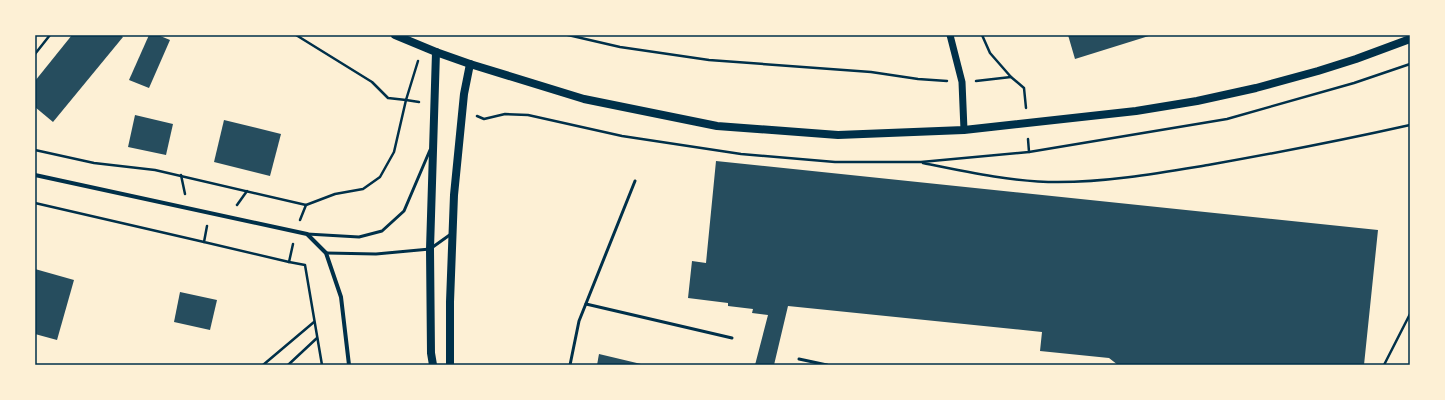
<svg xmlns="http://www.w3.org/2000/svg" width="1445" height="400" font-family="'DejaVu Sans',sans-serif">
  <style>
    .building { fill: #264d5e }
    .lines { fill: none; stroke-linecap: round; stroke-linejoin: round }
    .path { stroke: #003049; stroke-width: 2.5 }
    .service { stroke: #003049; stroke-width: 3 }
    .minor { stroke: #003049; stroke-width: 4 }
    .tertiary { stroke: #003049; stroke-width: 7 }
    .secondary { stroke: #003049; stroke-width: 8 }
    .neatline { fill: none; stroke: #003049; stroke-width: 1.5 }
  </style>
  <rect width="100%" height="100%" fill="#fdf0d5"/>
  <!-- building -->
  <g class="building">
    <path d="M 72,35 L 120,35 L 123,37 L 53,122 L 35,107 L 35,81 Z"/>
    <path d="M 149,35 L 158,35 L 170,40 L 149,88 L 129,80 Z"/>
    <path d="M 1068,35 L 1152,35 L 1075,59 Z"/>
    <path d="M 135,115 L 173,124 L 166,155 L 128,147 Z"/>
    <path d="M 224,120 L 281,134 L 270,176 L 214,162 Z"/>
    <path d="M 716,161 L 1378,230 L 1364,365 L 1118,365 L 1109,358 L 1040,351 L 1042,332 L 788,306 L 774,365 L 755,365 L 768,315 L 752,313 L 753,309 L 728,306 L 728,303 L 688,298 L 692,261 L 706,263 Z"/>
    <path d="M 35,269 L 74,280 L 57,340 L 35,334 Z"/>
    <path d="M 180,292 L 217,300 L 210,330 L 174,322 Z"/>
    <path d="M 599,354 L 641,364 L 641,365 L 597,365 Z"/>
  </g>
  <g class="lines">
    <!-- path -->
    <g class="path">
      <path d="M 296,35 L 372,82 L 388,98 L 406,100 L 418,61"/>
      <path d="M 568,35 L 620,47 L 709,60 L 871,72 L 918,79 L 947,81"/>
      <path d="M 982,35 L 990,53 L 1011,77 L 1024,88 L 1026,108"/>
      <path d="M 35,54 L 50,35"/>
      <path d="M 976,81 L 1011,77"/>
      <path d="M 477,116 L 484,119 L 505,114 L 528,115 L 622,136 L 741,154 L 835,162 L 921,162 L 1029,152 L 1227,119 L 1354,83 L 1410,64"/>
      <path d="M 1028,139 L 1029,152"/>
      <path d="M 35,150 L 94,163 L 155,170 L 306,205"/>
      <path d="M 923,163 C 967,172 1013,182 1058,182 C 1108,182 1159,173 1208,165 C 1276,153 1343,140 1410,125"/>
      <path d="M 181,175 L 185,194"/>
      <path d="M 35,203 L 204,242"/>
      <path d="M 237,205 L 247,191"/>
      <path d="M 300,220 L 306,205 L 335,194 L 363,189 L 380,177 L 394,152 L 406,100 L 419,102"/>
      <path d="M 207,226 L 204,242 L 289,262"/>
      <path d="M 293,244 L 289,262 L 305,265 L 322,365"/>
      <path d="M 263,365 L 314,322"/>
      <path d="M 288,365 L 317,338"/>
      <path d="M 1384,365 L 1410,314"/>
    </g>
    <!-- service -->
    <g class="service">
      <path d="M 307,234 L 359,237 L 382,231 L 404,211 L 430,150"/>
      <path d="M 326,253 L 376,254 L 430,249 L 451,234"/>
      <path d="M 586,304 L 732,338"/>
      <path d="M 799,359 L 827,365"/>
      <path d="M 570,365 L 579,321 L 635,181"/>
    </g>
    <!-- minor -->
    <path class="minor" d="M 35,175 L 307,234 L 326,253 L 341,297 L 349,365"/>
    <!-- tertiary -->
    <path class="tertiary" d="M 950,35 L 962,82 L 964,130"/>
    <!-- secondary -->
    <g class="secondary">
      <path d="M 395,35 L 436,52 L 470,64 L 584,99 L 717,126 L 838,135 L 964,130 L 1136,111 L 1197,101 L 1256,88 L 1318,71 L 1356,59 L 1410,39"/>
      <path d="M 433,365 L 431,353 L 430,249 L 436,52"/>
      <path d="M 450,365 L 450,302 L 454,195 L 464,94 L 470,64"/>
    </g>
  </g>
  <!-- border -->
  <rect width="1445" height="400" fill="none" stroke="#fdf0d5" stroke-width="72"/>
  <rect x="36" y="36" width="1373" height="328" class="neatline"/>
</svg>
